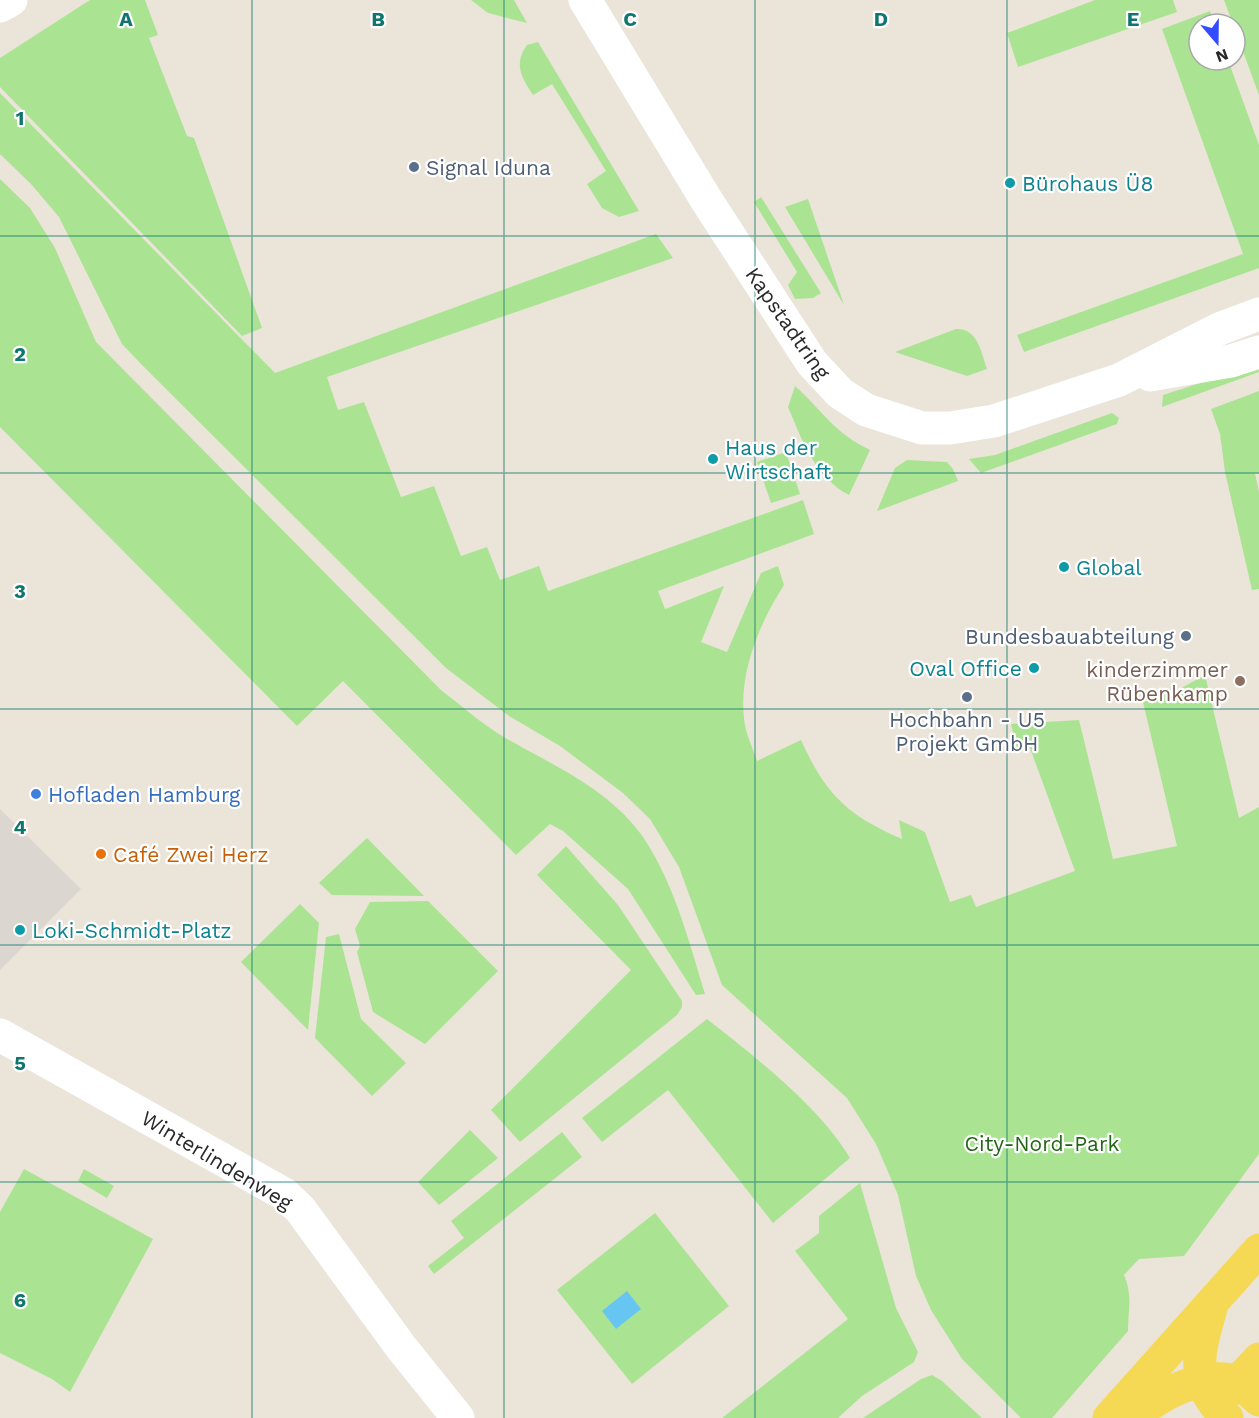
<svg xmlns="http://www.w3.org/2000/svg" width="1259" height="1418" font-family="'Work Sans',sans-serif">
  <style>
    .green { fill: #aae493 }
    .plaza { fill: #dbd7d0 }
    .water { fill: #67c5f2 }
    .lines { fill: none; stroke-linecap: round; stroke-linejoin: round }
    .minor { stroke: #fff; stroke-width: 33 }
    .major { stroke: #f5d954; stroke-width: 33 }
    .grid { fill: none; stroke: #0f766e; stroke-width: 1.5; stroke-opacity: 0.55 }
    .service-dot { fill: #5c6f8a; stroke: #fff; stroke-width: 2 }
    .culture-dot { fill: #0f9aa8; stroke: #fff; stroke-width: 2 }
    .education-dot { fill: #8d6e63; stroke: #fff; stroke-width: 2 }
    .shop-dot { fill: #3f7fe0; stroke: #fff; stroke-width: 2 }
    .food-dot { fill: #e8710a; stroke: #fff; stroke-width: 2 }
    .labels { text-anchor: middle; dominant-baseline: central; stroke-width: 4.5; stroke-linejoin: round; paint-order: stroke }
    .service-label { font-size: 21px; fill: #4e5e75; stroke: #fff; text-anchor: start }
    .culture-label { font-size: 21px; fill: #0d838f; stroke: #fff; text-anchor: start }
    .street-label { font-size: 21px; fill: #282828; stroke: #fff }
    .education-label { font-size: 21px; fill: #785e54; stroke: #fff; text-anchor: end }
    .shop-label { font-size: 21px; fill: #366cbe; stroke: #fff; text-anchor: start }
    .food-label { font-size: 21px; fill: #c56008; stroke: #fff; text-anchor: start }
    .park-label { font-size: 21px; fill: #236617; stroke: #fff }
    .grid-label { font-size: 20px; text-anchor: middle; font-weight: bold; fill: #0f766e; stroke: #fff; stroke-width: 4.5; stroke-linejoin: round; paint-order: stroke }
  </style>
  <rect width="100%" height="100%" fill="#ebe4d9"/>
  <!-- green -->
  <g class="green">
    <path d="M 90,0 L 145,0 L 158,35 L 149,38 L 187,136 L 194,138 L 262,328 L 242,336 L 0,87 L 0,58 Z"/>
    <path d="M 471,0 L 514,0 L 527,23 L 488,13 Z"/>
    <path d="M 1095,0 L 1173,0 L 1177,12 L 1018,67 L 1007,33 Z"/>
    <path d="M 1224,0 L 1259,0 L 1259,95 Z"/>
    <path d="M 1210,11 L 1215,24 L 1199,24 L 1199,60 L 1228,60 L 1259,145 L 1259,268 L 1024,352 L 1017,335 L 1243,254 L 1162,29 Z"/>
    <path d="M 538,42 L 639,211 L 619,217 L 602,208 L 587,184 L 606,171 L 552,84 L 533,95 C 522,78 513,64 527,45 Z"/>
    <path d="M 0,93 L 275,373 L 656,234 L 673,258 L 327,377 L 338,410 L 364,402 L 401,497 L 434,486 L 461,556 L 487,547 L 500,580 L 539,566 L 548,591 L 803,500 L 814,534 L 658,591 L 665,609 L 724,586 L 701,642 L 727,652 L 761,573 L 778,566 L 784,585 C 758,625 735,681 746,730 C 749,741 754,751 757,761 L 801,740 C 826,795 847,815 902,839 L 899,820 L 925,832 L 950,902 L 971,895 L 976,907 L 1075,871 L 1030,748 L 1018,752 L 1011,724 L 1079,720 L 1113,859 L 1177,846 L 1143,702 L 1174,692 L 1205,675 L 1239,818 L 1259,807 L 1259,1154 L 1184,1256 L 1139,1259 L 1124,1275 C 1133,1295 1128,1311 1128,1331 L 1052,1418 L 1021,1418 L 962,1359 L 931,1310 L 916,1276 L 898,1195 L 876,1144 L 847,1098 L 722,985 L 679,867 L 650,819 L 623,793 L 560,746 L 509,716 L 446,668 L 142,365 L 122,344 L 59,217 L 31,184 L 0,154 Z"/>
    <path d="M 0,179 L 30,208 L 55,248 L 96,342 L 441,690 C 462,706 484,726 507,739 C 555,766 610,790 643,837 C 674,883 689,941 705,994 L 696,995 L 628,889 L 563,831 L 550,824 L 516,855 L 343,681 L 297,726 L 0,427 Z"/>
    <path d="M 761,197 L 821,293 L 813,298 L 795,299 L 788,285 L 797,272 L 754,202 Z"/>
    <path d="M 808,199 L 844,305 L 785,207 Z"/>
    <path d="M 956,329 C 978,328 981,352 987,369 L 967,376 L 895,352 Z"/>
    <path d="M 1259,364 L 1259,372 L 1162,407 L 1163,395 Z"/>
    <path d="M 795,386 C 824,412 833,432 870,450 L 849,495 C 815,477 802,440 788,407 Z"/>
    <path d="M 1259,391 L 1259,474 L 1255,473 L 1259,492 L 1259,589 L 1252,590 L 1225,472 L 1220,434 L 1211,409 Z"/>
    <path d="M 1112,413 L 1119,418 L 1117,424 L 981,473 L 969,459 L 995,455 Z"/>
    <path d="M 786,452 L 800,494 L 771,503 L 757,462 Z"/>
    <path d="M 907,460 L 947,462 L 953,469 L 958,481 L 877,511 L 895,468 Z"/>
    <path d="M 367,838 L 424,896 L 332,895 L 319,883 Z"/>
    <path d="M 566,846 L 618,905 L 682,1001 L 682,1007 L 677,1015 L 520,1142 L 491,1110 L 631,970 L 537,875 Z"/>
    <path d="M 428,901 L 498,971 L 425,1044 L 373,1012 L 357,952 L 360,946 L 355,929 L 370,902 Z"/>
    <path d="M 300,904 L 319,923 L 308,1030 L 241,962 Z"/>
    <path d="M 339,934 L 361,1019 L 406,1063 L 372,1096 L 315,1038 L 326,937 Z"/>
    <path d="M 707,1019 C 754,1056 820,1107 850,1158 L 773,1223 L 668,1090 L 602,1142 L 582,1118 Z"/>
    <path d="M 470,1130 L 498,1158 L 439,1205 L 418,1182 Z"/>
    <path d="M 562,1132 L 582,1157 L 434,1274 L 428,1266 L 464,1238 L 451,1221 Z"/>
    <path d="M 24,1169 L 153,1239 L 70,1392 L 52,1379 L 0,1353 L 0,1212 Z"/>
    <path d="M 84,1169 L 114,1186 L 107,1198 L 78,1181 Z"/>
    <path d="M 860,1183 L 896,1308 L 918,1352 L 914,1362 L 862,1396 L 838,1418 L 722,1418 L 848,1319 L 795,1251 L 819,1233 L 819,1216 Z"/>
    <path d="M 655,1213 L 729,1306 L 632,1384 L 557,1290 Z"/>
    <path d="M 932,1375 L 942,1381 L 982,1418 L 863,1418 L 921,1379 Z"/>
  </g>
  <!-- plaza -->
  <path class="plaza" d="M 0,809 L 81,889 L 0,970 Z"/>
  <!-- water -->
  <path class="water" d="M 627,1291 L 641,1309 L 616,1329 L 602,1311 Z"/>
  <g class="lines">
    <!-- minor -->
    <g class="minor">
      <path d="M 585,0 L 707,201 L 812,363 L 840,393 L 866,410 L 922,428 L 950,428 L 994,421 L 1119,380 L 1219,329 L 1259,314"/>
      <path d="M 0,6 L 11,0"/>
      <path d="M 1150,375 L 1231,361 L 1259,352"/>
      <path d="M 0,1035 L 284,1194 L 300,1209 L 401,1347 L 458,1418"/>
    </g>
    <!-- major -->
    <g class="major">
      <path d="M 1211,1308 C 1198,1355 1189,1380 1227,1418"/>
      <path d="M 1223,1397 L 1259,1359"/>
      <path d="M 1109,1418 L 1259,1250"/>
      <path d="M 1134,1418 C 1154,1396 1206,1370 1237,1382 C 1244,1385 1252,1394 1259,1400"/>
    </g>
  </g>
  <!-- grid -->
  <path class="grid" d="M 252,0 L 252,1418M 504,0 L 504,1418M 755,0 L 755,1418M 1007,0 L 1007,1418M 0,236 L 1259,236M 0,473 L 1259,473M 0,709 L 1259,709M 0,945 L 1259,945M 0,1182 L 1259,1182"/>
  <!-- markers -->
  <g class="service-dot">
    <circle cx="414" cy="167" r="6"/>
    <circle cx="1186" cy="636" r="6"/>
    <circle cx="967" cy="697" r="6"/>
  </g>
  <g class="culture-dot">
    <circle cx="1010" cy="183" r="6"/>
    <circle cx="713" cy="459" r="6"/>
    <circle cx="1064" cy="567" r="6"/>
    <circle cx="1034" cy="668" r="6"/>
    <circle cx="20" cy="930" r="6"/>
  </g>
  <circle class="education-dot" cx="1240" cy="681" r="6"/>
  <circle class="shop-dot" cx="36" cy="794" r="6"/>
  <circle class="food-dot" cx="101" cy="854" r="6"/>
  <g class="labels">
    <!-- service labels -->
    <g class="service-label">
      <text x="426" y="167">Signal Iduna</text>
      <text x="1174" y="636" text-anchor="end">Bundesbauabteilung</text>
      <text x="967" y="719" text-anchor="middle">Hochbahn - U5<tspan x="967" dy="24">Projekt GmbH</tspan></text>
    </g>
    <!-- culture labels -->
    <g class="culture-label">
      <text x="1022" y="183">Bürohaus Ü8</text>
      <text x="725" y="447">Haus der<tspan x="725" dy="24">Wirtschaft</tspan></text>
      <text x="1076" y="567">Global</text>
      <text x="1022" y="668" text-anchor="end">Oval Office</text>
      <text x="32" y="930">Loki-Schmidt-Platz</text>
    </g>
    <!-- street labels -->
    <g class="street-label">
      <text transform="translate(788 323) rotate(55)">Kapstadtring</text>
      <text transform="translate(217 1160) rotate(31)">Winterlindenweg</text>
    </g>
    <!-- education labels -->
    <g class="education-label">
      <text x="1228" y="669">kinderzimmer<tspan x="1228" dy="24">Rübenkamp</tspan></text>
    </g>
    <!-- shop labels -->
    <g class="shop-label">
      <text x="48" y="794">Hofladen Hamburg</text>
    </g>
    <!-- food labels -->
    <g class="food-label">
      <text x="113" y="854">Café Zwei Herz</text>
    </g>
    <!-- park labels -->
    <g class="park-label">
      <text x="1042" y="1143">City-Nord-Park</text>
    </g>
  </g>
  <g class="grid-label">
    <text x="126" y="26">A</text>
    <text x="378" y="26">B</text>
    <text x="630" y="26">C</text>
    <text x="881" y="26">D</text>
    <text x="1133" y="26">E</text>
    <text x="20" y="125">1</text>
    <text x="20" y="361">2</text>
    <text x="20" y="598">3</text>
    <text x="20" y="834">4</text>
    <text x="20" y="1070">5</text>
    <text x="20" y="1307">6</text>
  </g>
  <!-- north arrow -->
  <g transform="translate(1217 42) rotate(160)"><circle r="28" fill="#ffffff" stroke="#a9a9a9" stroke-width="1.5"/>
  <path d="M0-4.5L10 22L0 15L-10 22Z" fill="#324cff"/>
  <text y="-9" font-size="16" font-weight="bold" text-anchor="middle" fill="#282828">N</text>
  </g>
</svg>
